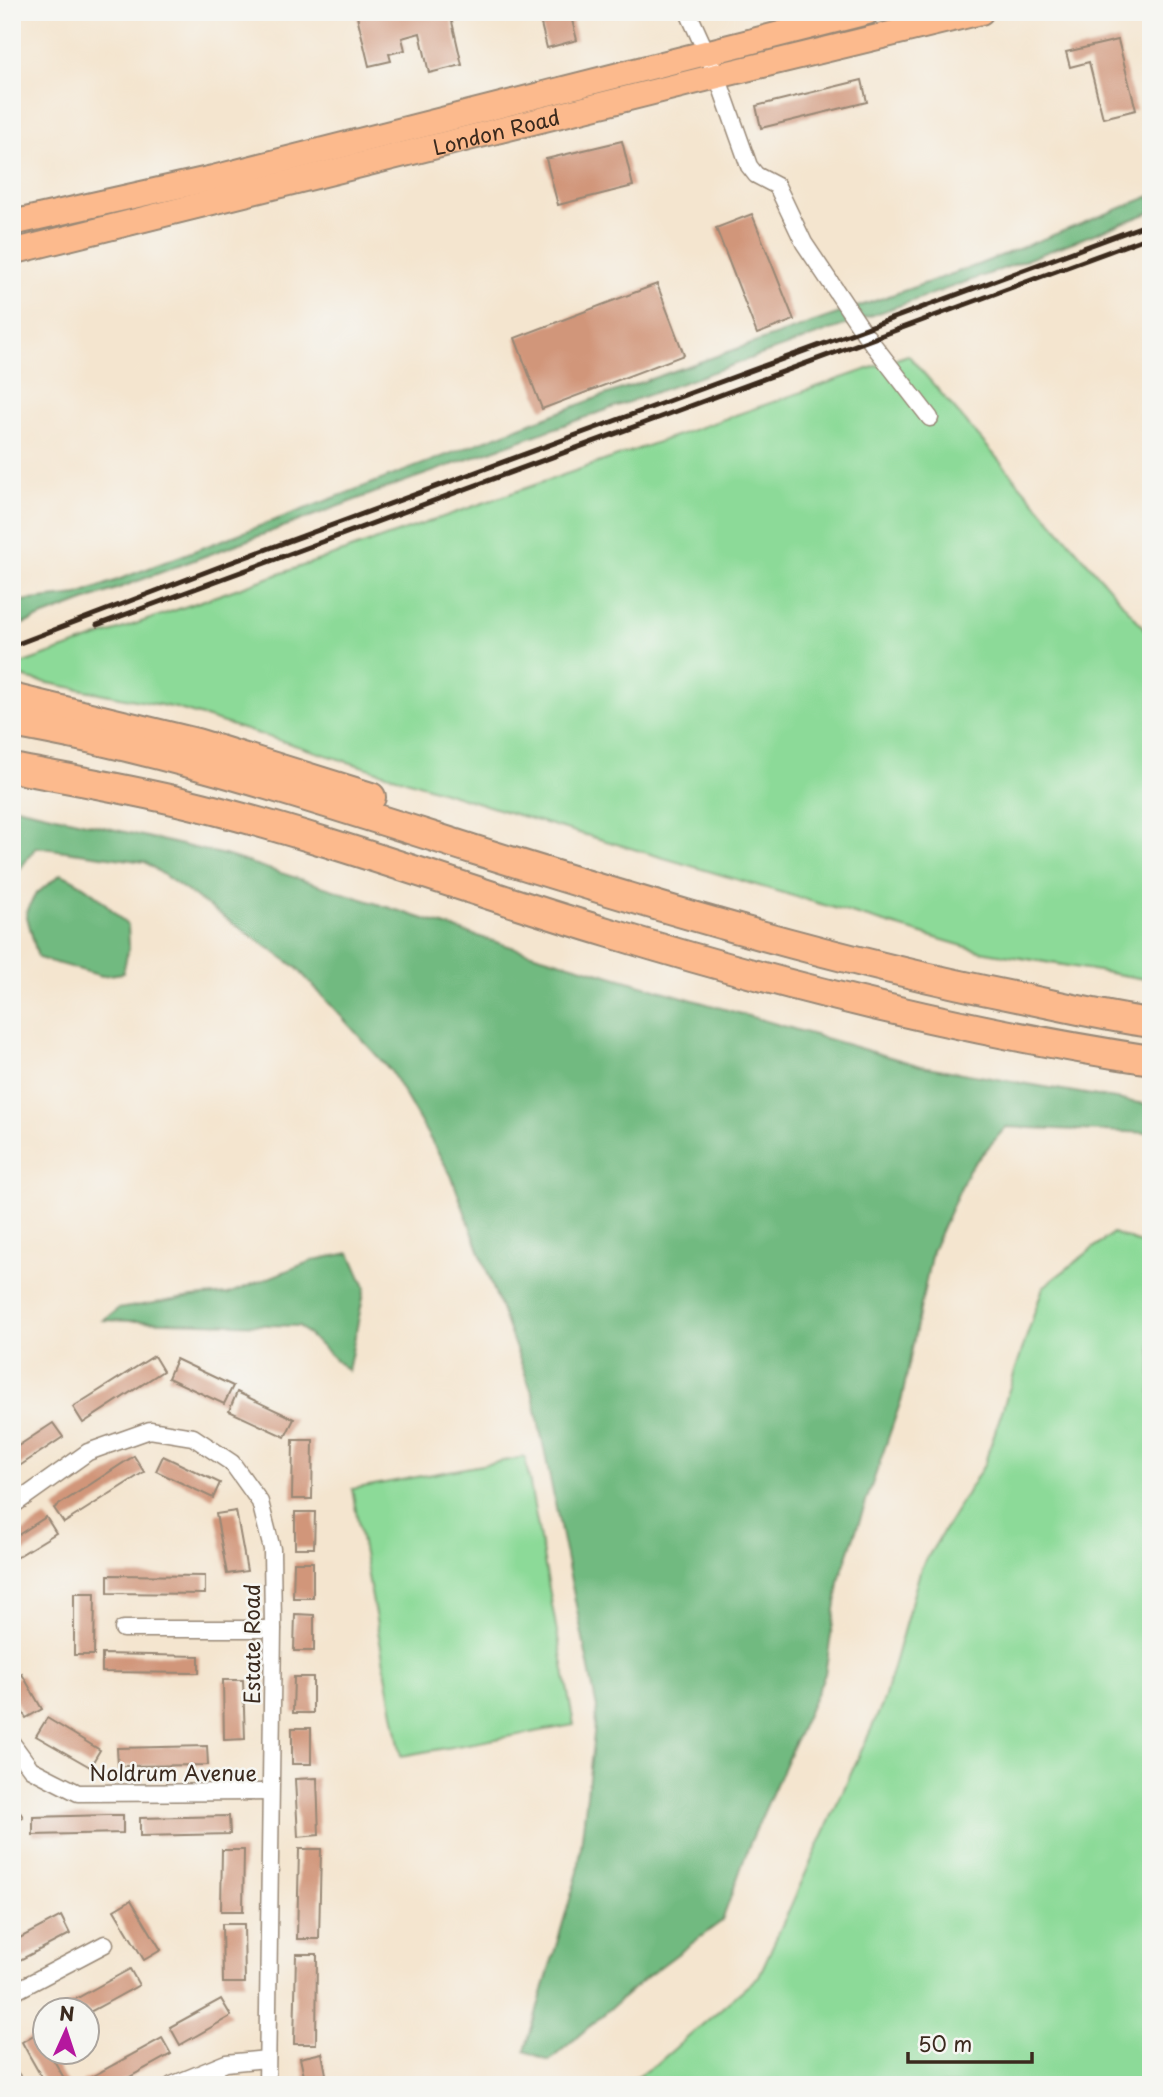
<svg xmlns="http://www.w3.org/2000/svg" width="1163" height="2097" font-family="'Playpen Sans',sans-serif">
  <style>
    .green { fill: #8cda98; stroke: #64825b; stroke-width: 2 }
    .forest { fill: #71ba80; stroke: #56724f; stroke-width: 2 }
    .building { fill: #d1967a }
    .lines { fill: none; stroke-linecap: round; stroke-linejoin: round }
    .street-casing { stroke: #988876; stroke-width: 19 }
    .primary-casing { stroke: #988876; stroke-width: 28 }
    .highway-casing { stroke: #988876; stroke-width: 32 }
    .street { stroke: #fff; stroke-width: 16 }
    .primary { stroke: #fcba8d; stroke-width: 24 }
    .highway { stroke: #fcba8d; stroke-width: 28 }
    .rail { stroke: #3b2a1e; stroke-width: 5 }
    .labels { text-anchor: middle; dominant-baseline: central; stroke-width: 5; stroke-linejoin: round; paint-order: stroke }
    .street-label { font-size: 21px; fill: #3b2a1e; stroke: #f6f6f2 }
  </style>
  <rect width="100%" height="100%" fill="#f6f6f2"/>
  <filter id="ink" filterUnits="userSpaceOnUse"><feTurbulence type="fractalNoise" baseFrequency=".0143" numOctaves="2"/><feDisplacementMap in="SourceGraphic" scale="14" xChannelSelector="R" yChannelSelector="G"/><feConvolveMatrix kernelMatrix="1 2 1 2 8 2 1 2 1" color-interpolation-filters="sRGB"/></filter>
  <filter id="wash" filterUnits="userSpaceOnUse"><feTurbulence type="fractalNoise" baseFrequency=".00686" numOctaves="4" result="noise"/><feDisplacementMap in="SourceGraphic" scale="28" xChannelSelector="R" yChannelSelector="G"/><feGaussianBlur stdDeviation="1.57" result="paint"/><feColorMatrix in="noise" values="0 0 0 0 0 0 0 0 0 0 0 0 0 0 0 0 0 1.4 0 .05"/><feComposite in="paint" operator="in"/></filter>
  <g filter="url(#wash)">
    <rect width="100%" height="100%" fill="#f4e5cf"/>
    <!-- green -->
    <g class="green">
      <path d="M 908,355 L 1151,636 L 1151,980 L 980,951 L 511,813 L 176,708 L 28,679 L 12,671 L 12,667 Z"/>
      <path d="M 1113,1233 L 1151,1247 L 1151,2085 L 624,2085 L 659,2062 L 759,1976 L 883,1703 L 921,1568 L 984,1465 L 1043,1287 Z"/>
      <path d="M 525,1457 L 574,1725 L 401,1756 L 352,1489 Z"/>
    </g>
    <!-- forest -->
    <g class="forest">
      <path d="M 1151,196 L 1151,212 L 1005,268 L 398,484 L 12,628 L 12,602 L 78,595 L 602,396 L 975,266 Z"/>
      <path d="M 12,806 L 225,855 L 521,950 L 921,1066 L 1151,1105 L 1151,1133 L 1006,1127 L 969,1169 L 932,1251 L 902,1398 L 840,1577 L 825,1674 L 750,1843 L 722,1921 L 648,1976 L 549,2061 L 525,2051 L 578,1872 L 597,1708 L 533,1395 L 451,1175 L 391,1071 L 296,967 L 145,862 L 36,847 L 12,880 Z"/>
      <path d="M 61,874 C 91,887 106,904 128,926 L 129,946 L 123,973 L 102,976 L 38,958 L 26,913 L 35,895 Z"/>
      <path d="M 350,1253 L 365,1287 L 348,1371 L 299,1326 L 103,1320 L 118,1309 L 192,1297 L 228,1294 L 314,1260 Z"/>
    </g>
    <g id="blocks">
      <!-- building -->
      <g class="building">
        <path d="M 374,12 L 438,12 L 439,15 L 450,13 L 462,65 L 429,73 L 420,33 L 402,38 L 405,50 L 389,54 L 391,61 L 369,66 L 357,16 Z"/>
        <path d="M 538,12 L 570,12 L 577,40 L 547,48 Z"/>
        <path d="M 1118,40 L 1136,110 L 1103,118 L 1089,62 L 1070,67 L 1066,52 Z"/>
        <path d="M 862,80 L 867,102 L 761,128 L 756,106 Z"/>
        <path d="M 622,141 L 633,186 L 558,205 L 546,159 Z"/>
        <path d="M 752,214 L 794,320 L 757,334 L 716,228 Z"/>
        <path d="M 657,284 L 684,355 L 542,409 L 515,338 Z"/>
        <path d="M 154,1356 L 163,1371 L 83,1423 L 73,1407 Z"/>
        <path d="M 176,1359 L 233,1386 L 224,1404 L 168,1378 Z"/>
        <path d="M 237,1392 L 294,1419 L 285,1437 L 229,1411 Z"/>
        <path d="M 53,1423 L 63,1437 L 12,1471 L 12,1450 Z"/>
        <path d="M 293,1440 L 313,1440 L 312,1499 L 292,1499 Z"/>
        <path d="M 134,1456 L 144,1472 L 64,1523 L 54,1508 Z"/>
        <path d="M 163,1456 L 220,1483 L 213,1498 L 156,1471 Z"/>
        <path d="M 236,1511 L 247,1571 L 227,1574 L 216,1514 Z"/>
        <path d="M 295,1512 L 315,1512 L 314,1548 L 295,1548 Z"/>
        <path d="M 46,1517 L 56,1533 L 12,1560 L 12,1539 Z"/>
        <path d="M 294,1562 L 313,1562 L 313,1598 L 293,1598 Z"/>
        <path d="M 108,1575 L 205,1576 L 205,1594 L 108,1593 Z"/>
        <path d="M 74,1593 L 95,1593 L 94,1655 L 74,1655 Z"/>
        <path d="M 295,1614 L 314,1615 L 314,1651 L 294,1651 Z"/>
        <path d="M 102,1654 L 199,1656 L 199,1673 L 102,1672 Z"/>
        <path d="M 22,1674 L 42,1709 L 26,1718 L 12,1695 L 12,1680 Z"/>
        <path d="M 294,1677 L 313,1677 L 313,1713 L 293,1713 Z"/>
        <path d="M 223,1680 L 243,1680 L 245,1739 L 224,1740 Z"/>
        <path d="M 47,1718 L 100,1750 L 90,1767 L 36,1736 Z"/>
        <rect x="292" y="1728" width="19" height="36"/>
        <path d="M 207,1746 L 208,1765 L 118,1766 L 117,1748 Z"/>
        <path d="M 317,1778 L 319,1835 L 298,1837 L 295,1779 Z"/>
        <path d="M 12,1800 L 23,1817 L 12,1823 Z"/>
        <path d="M 108,1815 L 123,1815 L 123,1833 L 33,1835 L 33,1817 Z"/>
        <path d="M 229,1816 L 230,1834 L 140,1836 L 140,1818 Z"/>
        <path d="M 299,1849 L 321,1849 L 319,1939 L 297,1939 Z"/>
        <path d="M 222,1850 L 244,1850 L 243,1911 L 221,1911 Z"/>
        <path d="M 131,1900 L 161,1950 L 144,1960 L 114,1910 Z"/>
        <path d="M 61,1916 L 70,1934 L 18,1961 L 12,1950 L 12,1942 Z"/>
        <path d="M 222,1924 L 244,1924 L 245,1983 L 223,1983 Z"/>
        <path d="M 296,1954 L 317,1954 L 316,2044 L 294,2044 Z"/>
        <path d="M 130,1969 L 139,1985 L 112,2000 L 88,2013 L 88,2010 L 56,2010 Z"/>
        <path d="M 221,1999 L 231,2016 L 180,2045 L 170,2027 Z"/>
        <path d="M 39,2032 L 46,2045 L 46,2052 L 49,2052 L 68,2085 L 46,2085 L 29,2055 L 22,2042 Z"/>
        <path d="M 162,2038 L 171,2054 L 115,2085 L 84,2085 L 82,2082 Z"/>
        <path d="M 322,2053 L 328,2085 L 306,2085 L 300,2058 Z"/>
      </g>
    </g>
  </g>
  <g filter="url(#ink)">
    <use href="#blocks" fill-opacity="0" stroke="#988876" stroke-width="2"/>
    <g class="lines">
      <defs>
        <g id="street">
          <path d="M 688,12 L 717,76 L 749,166 L 756,175 L 777,186 L 804,243 L 865,334 L 930,418"/>
          <path d="M 12,1506 L 88,1452 L 150,1430 L 193,1437 L 232,1463 L 260,1502 L 272,1549 L 273,1629 L 267,2085"/>
          <path d="M 123,1629 L 273,1629"/>
          <path d="M 12,1743 L 31,1769 L 78,1793 L 270,1792"/>
          <path d="M 12,1993 L 105,1944"/>
          <path d="M 12,2079 L 15,2085"/>
          <path d="M 172,2085 L 226,2063 L 267,2059"/>
        </g>
        <g id="primary">
          <path d="M 12,223 L 213,178 L 867,12"/>
          <path id="s1" d="M 12,252 L 717,76 L 981,12"/>
        </g>
        <g id="highway">
          <path d="M 12,698 L 197,743 L 371,797"/>
          <path d="M 12,723 C 168,750 324,802 475,850 C 654,906 833,960 1017,997 C 1061,1006 1106,1017 1151,1023"/>
          <path d="M 12,768 C 70,779 129,789 186,803 C 330,838 469,891 610,933 C 787,987 968,1032 1151,1060"/>
        </g>
      </defs>
      <!-- street casing -->
      <use href="#street" class="street-casing"/>
      <!-- primary casing -->
      <use href="#primary" class="primary-casing"/>
      <!-- highway casing -->
      <use href="#highway" class="highway-casing"/>
      <!-- street -->
      <use href="#street" class="street"/>
      <!-- primary -->
      <use href="#primary" class="primary"/>
      <!-- highway -->
      <use href="#highway" class="highway"/>
      <!-- rail -->
      <g class="rail">
        <path d="M 97,625 L 1151,236"/>
        <path d="M 12,646 L 224,565 L 1151,223"/>
      </g>
    </g>
  </g>
  <g class="labels">
    <!-- street labels -->
    <g class="street-label">
      <text stroke="none"><textPath href="#s1" startOffset="499">London Road</textPath></text>
      <text transform="translate(251 1644) rotate(-90)">Estate Road</text>
      <text x="173" y="1772">Noldrum Avenue</text>
    </g>
  </g>
  <!-- margin -->
  <rect width="1163" height="2097" fill="none" stroke="#f6f6f2" stroke-width="42"/>
  <!-- north arrow -->
  <g transform="translate(66 2031) rotate(3)"><circle r="33" fill="#f6f6f2" stroke="#aba49d" stroke-width="2"/>
  <path d="M0-5L12 26L0 18L-12 26Z" fill="#b5179e"/>
  <text y="-10" font-size="19" font-weight="bold" text-anchor="middle" fill="#3b2a1e">N</text>
  </g>
  <!-- scale -->
  <path d="M908 2052v10h124v-10" fill="none" stroke="#3b2a1e" stroke-width="3.5"/>
  <text x="918" y="2052" font-size="21" fill="#3b2a1e" stroke="#f6f6f2" stroke-width="5" paint-order="stroke">50 m</text>
</svg>
